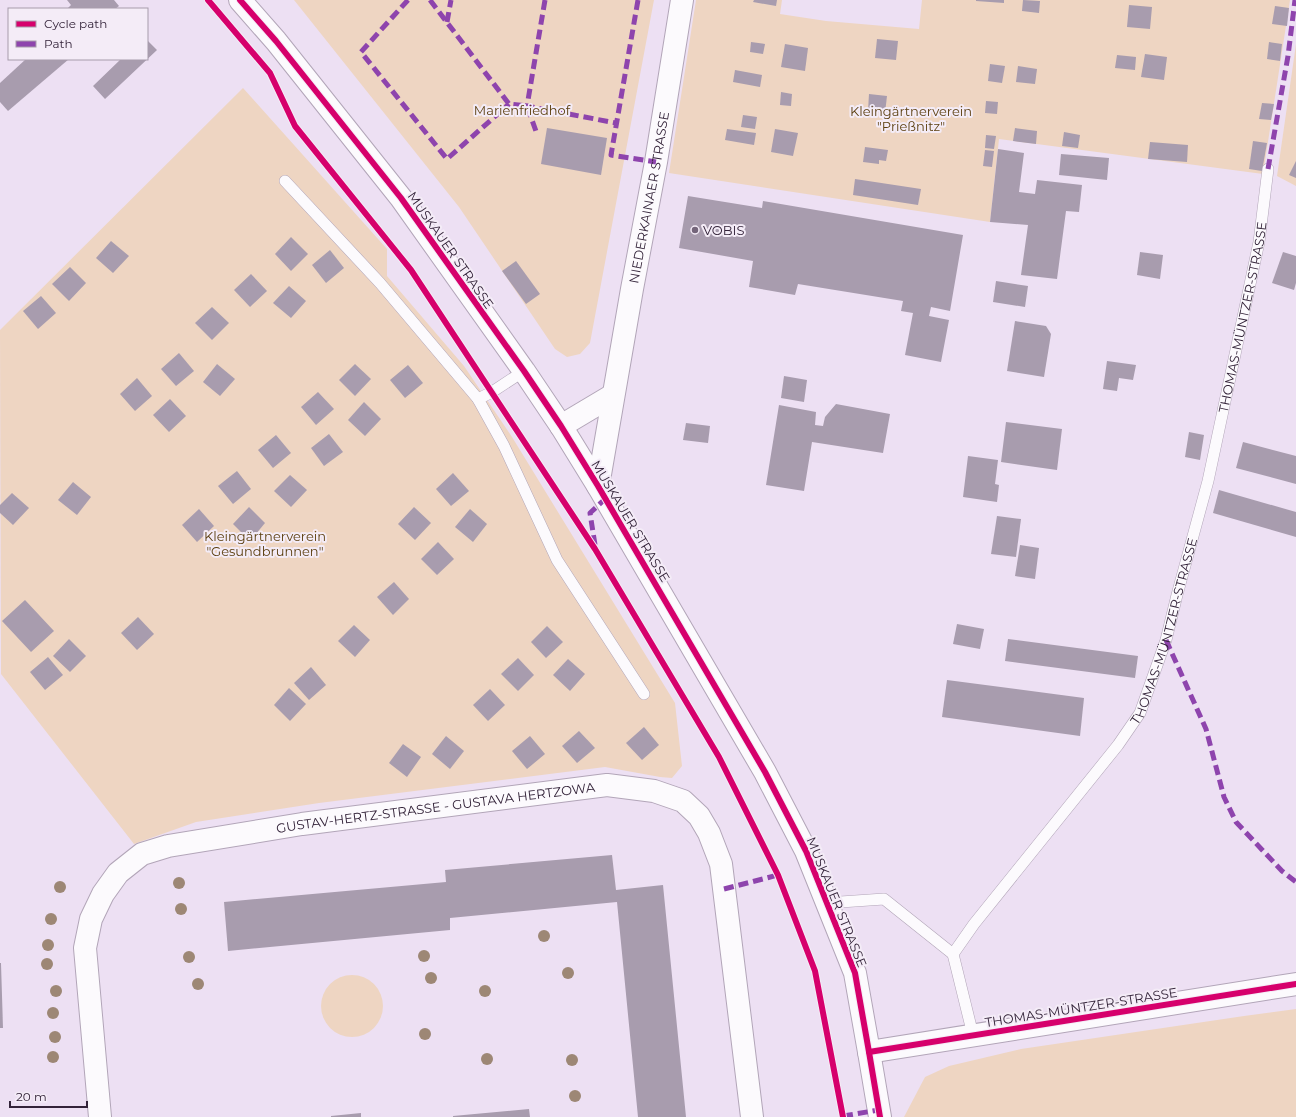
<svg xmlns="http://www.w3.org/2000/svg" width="1296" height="1117" font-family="Montserrat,sans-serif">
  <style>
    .green { fill: #eed5c2 }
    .building { fill: #a89cae }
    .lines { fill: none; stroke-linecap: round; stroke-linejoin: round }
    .lane-casing { stroke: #b2a5b8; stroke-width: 12 }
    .street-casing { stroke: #b2a5b8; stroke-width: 24 }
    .secondary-casing { stroke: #b2a5b8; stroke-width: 24 }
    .lane { stroke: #fcfafd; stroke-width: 11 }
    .street { stroke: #fcfafd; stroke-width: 22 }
    .secondary { stroke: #fcfafd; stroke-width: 22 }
    .quiet { stroke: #8e44ad; stroke-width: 5; stroke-dasharray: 10 5; stroke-linecap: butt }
    .cycleway-casing { stroke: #f4ecf7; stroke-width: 8 }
    .cycleway { stroke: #d6006c; stroke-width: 6 }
    .tree { fill: #9d8775 }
    .poi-dot { fill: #74657a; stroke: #f4ecf7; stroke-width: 1.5 }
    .labels { text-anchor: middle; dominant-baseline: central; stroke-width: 4; stroke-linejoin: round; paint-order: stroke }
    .park-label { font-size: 13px; fill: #5b3e0e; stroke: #f4ecf7 }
    .street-label { font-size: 13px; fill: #332339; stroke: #f4ecf7 }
    .poi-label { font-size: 13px; fill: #332339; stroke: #f4ecf7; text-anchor: start }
  </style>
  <rect width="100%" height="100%" fill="#ede0f3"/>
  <!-- green -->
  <g class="green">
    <path d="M 294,0 L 654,0 L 590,343 L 580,354 L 567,357 L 555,349 L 459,207 Z"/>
    <path d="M 696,0 L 782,0 L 780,14 L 826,21 L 919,29 L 922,0 L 1290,0 L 1263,174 L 999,139 L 990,222 L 669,173 Z"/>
    <path d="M 1296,44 L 1296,186 L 1277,176 Z"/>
    <path d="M 243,88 L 387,249 L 387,276 L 464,366 L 512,437 L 675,703 L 682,766 L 672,778 L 660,777 L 605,767 L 319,803 L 196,822 L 134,844 L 1,674 L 0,330 Z"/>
    <circle cx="352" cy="1006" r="31"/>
    <path d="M 1296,1009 L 1296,1117 L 904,1117 L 925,1077 L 949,1066 L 1021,1049 L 1244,1016 Z"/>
  </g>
  <!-- building -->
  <g class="building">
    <path d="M 67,0 L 114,0 L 119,6 L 115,9 L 67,9 L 71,5 Z"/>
    <path d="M 754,0 L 777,0 L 776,6 L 753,2 Z"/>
    <path d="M 976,0 L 1004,0 L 1004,3 L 976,1 Z"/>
    <path d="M 1023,0 L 1040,1 L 1039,13 L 1022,11 Z"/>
    <path d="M 1129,5 L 1152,7 L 1150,29 L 1127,27 Z"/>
    <path d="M 1275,6 L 1289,8 L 1287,26 L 1272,24 Z"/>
    <path d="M 877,39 L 898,41 L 896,60 L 875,58 Z"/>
    <path d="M 147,40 L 157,50 L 105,99 L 93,86 L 121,59 L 147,59 Z"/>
    <path d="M 751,42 L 765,44 L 763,54 L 750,52 Z"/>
    <path d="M 1269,42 L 1282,44 L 1280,61 L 1267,59 Z"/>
    <path d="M 785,44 L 808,48 L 805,71 L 781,67 Z"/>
    <path d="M 1145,54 L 1167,57 L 1164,80 L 1141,77 Z"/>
    <path d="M 1117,55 L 1136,57 L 1135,70 L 1115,68 Z"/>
    <path d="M 26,59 L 69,59 L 8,111 L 0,102 L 0,83 Z"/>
    <path d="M 990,64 L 1005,66 L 1002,83 L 988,81 Z"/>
    <path d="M 1018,66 L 1037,69 L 1035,84 L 1016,82 Z"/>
    <path d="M 735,70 L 762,75 L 760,87 L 733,82 Z"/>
    <path d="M 781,92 L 792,94 L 791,106 L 780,105 Z"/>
    <path d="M 869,94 L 887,96 L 885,113 L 868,111 Z"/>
    <path d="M 986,101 L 998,102 L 997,114 L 985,113 Z"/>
    <path d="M 1262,103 L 1274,104 L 1271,120 L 1259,119 Z"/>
    <path d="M 743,115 L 757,117 L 755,129 L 741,127 Z"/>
    <path d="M 547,128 L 607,138 L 601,175 L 541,164 Z"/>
    <path d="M 1015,128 L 1037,131 L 1036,144 L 1013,141 Z"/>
    <path d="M 727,129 L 756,133 L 754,145 L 725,140 Z"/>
    <path d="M 775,129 L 798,133 L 793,156 L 771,152 Z"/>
    <path d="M 1064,132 L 1080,135 L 1078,148 L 1062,146 Z"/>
    <path d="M 986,135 L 996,136 L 994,149 L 985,148 Z"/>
    <path d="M 1253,141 L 1267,143 L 1262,171 L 1249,169 Z"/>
    <path d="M 1150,142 L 1188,145 L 1187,162 L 1148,159 Z"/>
    <path d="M 865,147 L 888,150 L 886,161 L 879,160 L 879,164 L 863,162 Z"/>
    <path d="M 998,149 L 1024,153 L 1019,192 L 1035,194 L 1037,180 L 1082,185 L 1079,212 L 1066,211 L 1057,279 L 1021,275 L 1028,225 L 990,222 Z"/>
    <path d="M 985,150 L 994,151 L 992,167 L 983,166 Z"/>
    <path d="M 1061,154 L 1109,158 L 1107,180 L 1059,175 Z"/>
    <path d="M 1296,161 L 1296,178 L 1289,175 Z"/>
    <path d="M 855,179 L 921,189 L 918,205 L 853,195 Z"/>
    <path d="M 688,196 L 762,208 L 763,201 L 963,235 L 950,311 L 931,307 L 929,316 L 949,320 L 941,362 L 905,355 L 913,313 L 901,311 L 903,301 L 798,284 L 795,295 L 749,287 L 753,261 L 679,248 Z"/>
    <path d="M 291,237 L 308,254 L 291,271 L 275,254 Z"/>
    <path d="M 111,241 L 129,256 L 113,273 L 96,258 Z"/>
    <path d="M 330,250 L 344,268 L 326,283 L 312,265 Z"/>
    <path d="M 1140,252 L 1163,255 L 1160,279 L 1137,275 Z"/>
    <path d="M 1283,252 L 1296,256 L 1296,283 L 1294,290 L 1272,283 Z"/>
    <path d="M 516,261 L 540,294 L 526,304 L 502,271 Z"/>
    <path d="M 70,267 L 86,283 L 69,301 L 52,284 Z"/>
    <path d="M 251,274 L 267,291 L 250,307 L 234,290 Z"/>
    <path d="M 996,281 L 1028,286 L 1025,307 L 993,302 Z"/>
    <path d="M 289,286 L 306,301 L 291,318 L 273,303 Z"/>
    <path d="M 41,296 L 56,313 L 38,329 L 23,311 Z"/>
    <path d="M 212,307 L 229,323 L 212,340 L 195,323 Z"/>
    <path d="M 1015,321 L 1046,326 L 1051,334 L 1044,377 L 1007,371 Z"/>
    <path d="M 179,353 L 194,371 L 176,386 L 161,369 Z"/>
    <path d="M 1107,361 L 1136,365 L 1133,380 L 1119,378 L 1117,391 L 1103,389 Z"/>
    <path d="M 217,364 L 235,379 L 220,396 L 203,382 Z"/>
    <path d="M 355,364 L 371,379 L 355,396 L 339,380 Z"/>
    <path d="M 408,365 L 423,383 L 405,398 L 390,380 Z"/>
    <path d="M 784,376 L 807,380 L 804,402 L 781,398 Z"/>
    <path d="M 137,378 L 152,396 L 135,411 L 120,394 Z"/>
    <path d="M 318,392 L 334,409 L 316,425 L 301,407 Z"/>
    <path d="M 170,399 L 186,416 L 169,432 L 153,415 Z"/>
    <path d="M 364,402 L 381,419 L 365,436 L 348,420 Z"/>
    <path d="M 836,404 L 890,414 L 883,453 L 812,442 L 804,491 L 766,485 L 779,405 L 816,412 L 815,425 L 823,426 L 825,417 Z"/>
    <path d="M 1006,422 L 1062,429 L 1057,470 L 1001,462 Z"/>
    <path d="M 686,423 L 710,426 L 708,443 L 683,440 Z"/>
    <path d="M 1189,432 L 1204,435 L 1200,460 L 1185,457 Z"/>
    <path d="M 329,434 L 343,452 L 324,466 L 311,448 Z"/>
    <path d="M 276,435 L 291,453 L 273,468 L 258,450 Z"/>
    <path d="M 1243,442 L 1296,456 L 1296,484 L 1236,468 Z"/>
    <path d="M 968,456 L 998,460 L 995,484 L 999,485 L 997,502 L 963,497 Z"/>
    <path d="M 237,471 L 251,489 L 233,504 L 218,486 Z"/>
    <path d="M 453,473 L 469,491 L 451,506 L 436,489 Z"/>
    <path d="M 290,475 L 307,490 L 291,507 L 274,491 Z"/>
    <path d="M 73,482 L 91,497 L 77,515 L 58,500 Z"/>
    <path d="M 1219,490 L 1296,512 L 1296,537 L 1213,513 Z"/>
    <path d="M 12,493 L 29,508 L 13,525 L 0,513 L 0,505 Z"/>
    <path d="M 249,507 L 265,523 L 250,541 L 233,524 Z"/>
    <path d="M 414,507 L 431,523 L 415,540 L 398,524 Z"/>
    <path d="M 199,509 L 214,526 L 197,542 L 182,525 Z"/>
    <path d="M 470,509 L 487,524 L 473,542 L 455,527 Z"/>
    <path d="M 997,516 L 1021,519 L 1016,557 L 991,554 Z"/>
    <path d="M 438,542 L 454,559 L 437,575 L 421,559 Z"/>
    <path d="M 1020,545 L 1039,548 L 1035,579 L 1015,576 Z"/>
    <path d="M 394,582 L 409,599 L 393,615 L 377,597 Z"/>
    <path d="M 25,600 L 54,631 L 31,652 L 2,621 Z"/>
    <path d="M 138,617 L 154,634 L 137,650 L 121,633 Z"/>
    <path d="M 957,624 L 984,629 L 980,649 L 953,644 Z"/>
    <path d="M 354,625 L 370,640 L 355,657 L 338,641 Z"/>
    <path d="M 547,626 L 563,642 L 546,658 L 531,642 Z"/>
    <path d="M 69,639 L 86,656 L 70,672 L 53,656 Z"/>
    <path d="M 1008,639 L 1138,656 L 1135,678 L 1005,661 Z"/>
    <path d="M 48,657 L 63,675 L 45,690 L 30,672 Z"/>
    <path d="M 518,658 L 534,675 L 518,691 L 501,674 Z"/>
    <path d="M 568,659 L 585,674 L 570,691 L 553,675 Z"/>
    <path d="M 311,667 L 326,685 L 309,700 L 294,683 Z"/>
    <path d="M 947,680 L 1084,698 L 1080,736 L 942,717 Z"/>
    <path d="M 289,688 L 306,704 L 290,721 L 274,705 Z"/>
    <path d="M 490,689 L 505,705 L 488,721 L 473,705 Z"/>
    <path d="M 644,727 L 659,745 L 642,760 L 626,743 Z"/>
    <path d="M 579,731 L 595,748 L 577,763 L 562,746 Z"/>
    <path d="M 446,736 L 464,751 L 450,769 L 432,754 Z"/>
    <path d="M 530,736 L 545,754 L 527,769 L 512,751 Z"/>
    <path d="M 403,744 L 421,757 L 407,777 L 389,763 Z"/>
    <path d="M 612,855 L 616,890 L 663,885 L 686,1117 L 638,1117 L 617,902 L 450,918 L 450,930 L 228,951 L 224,902 L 446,882 L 445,870 Z"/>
    <path d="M 0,963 L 1,963 L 3,1028 L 0,1028 Z"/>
    <path d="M 529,1109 L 530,1117 L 453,1117 L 453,1116 Z"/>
    <path d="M 361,1113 L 361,1117 L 331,1117 L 331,1116 Z"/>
  </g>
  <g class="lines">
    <defs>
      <g id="lane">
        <path d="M 285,181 L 380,283 L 478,399 L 504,446 L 557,560 L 644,694"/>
        <path d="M 478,399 L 492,392 L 524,371"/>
        <path d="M 826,903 L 884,899 L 953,954"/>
        <path id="s1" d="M 973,1035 L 953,954 L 974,924 L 1118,745 L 1140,713 L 1166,640 L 1177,595 L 1208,481 L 1259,242 L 1268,169"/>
      </g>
      <g id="street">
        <path d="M 561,426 L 613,395"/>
        <path id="s2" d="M 598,486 L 632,289 L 656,162 L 682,0"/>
        <path id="s3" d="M 100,1117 L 85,948 L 91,919 L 103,894 L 118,873 L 142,854 L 168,846 L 302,824 L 607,785 L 654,791 L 683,801 L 699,816 L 709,833 L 721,864 L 752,1117"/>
      </g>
      <g id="secondary">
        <path d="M 240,0 L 276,41 L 401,198 L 524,371 L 561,426 L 598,486 L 765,772 L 806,851 L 855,973 L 869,1052 L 880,1117"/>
        <path d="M 869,1052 L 1296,984"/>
      </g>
    </defs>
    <!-- lane casing -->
    <use href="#lane" class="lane-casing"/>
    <!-- street casing -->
    <use href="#street" class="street-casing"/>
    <!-- secondary casing -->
    <use href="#secondary" class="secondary-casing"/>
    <!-- lane -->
    <use href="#lane" class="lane"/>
    <!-- street -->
    <use href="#street" class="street"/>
    <!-- secondary -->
    <use href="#secondary" class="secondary"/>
    <!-- quiet -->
    <g class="quiet">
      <path d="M 408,0 L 361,52 L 447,159 L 509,104"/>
      <path d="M 430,0 L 509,104 L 527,106 L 537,134"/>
      <path d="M 545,0 L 527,106 L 616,123"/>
      <path d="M 638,0 L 611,155 L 656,162"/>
      <path d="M 447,22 L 451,0"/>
      <path d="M 1268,169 L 1288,56 L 1295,0"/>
      <path d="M 595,545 L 590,513 L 605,499"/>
      <path d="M 1166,640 L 1206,729 L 1224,797 L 1236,822 L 1282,871 L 1296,882"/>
      <path d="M 724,889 L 778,875"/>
      <path d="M 843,1116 L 879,1110"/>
    </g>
    <defs>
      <g id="cycleway">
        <path d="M 208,0 L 270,73 L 295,126 L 411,270 L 595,549 L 719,757 L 778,875 L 815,971 L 843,1117"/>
        <path d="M 240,0 L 276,41 L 401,198 L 524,371 L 561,426 L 598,486 L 765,772 L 806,851 L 855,973 L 869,1052 L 880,1117"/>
        <path d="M 869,1052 L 1296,984"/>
      </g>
    </defs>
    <!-- cycleway casing -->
    <use href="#cycleway" class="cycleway-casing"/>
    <!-- cycleway -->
    <use href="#cycleway" class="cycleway"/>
  </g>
  <!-- trees -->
  <g class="tree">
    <circle cx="179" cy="883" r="6"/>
    <circle cx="60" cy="887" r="6"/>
    <circle cx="181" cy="909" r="6"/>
    <circle cx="51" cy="919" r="6"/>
    <circle cx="544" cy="936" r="6"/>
    <circle cx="48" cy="945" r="6"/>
    <circle cx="424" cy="956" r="6"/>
    <circle cx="189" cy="957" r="6"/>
    <circle cx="47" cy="964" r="6"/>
    <circle cx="568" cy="973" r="6"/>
    <circle cx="431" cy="978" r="6"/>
    <circle cx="198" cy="984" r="6"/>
    <circle cx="56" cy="991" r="6"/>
    <circle cx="485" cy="991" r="6"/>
    <circle cx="53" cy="1013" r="6"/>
    <circle cx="425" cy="1034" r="6"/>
    <circle cx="55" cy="1037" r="6"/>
    <circle cx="53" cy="1057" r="6"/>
    <circle cx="487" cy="1059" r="6"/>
    <circle cx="572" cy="1060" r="6"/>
    <circle cx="575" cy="1096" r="6"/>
  </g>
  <!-- markers -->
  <circle class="poi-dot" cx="695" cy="230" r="4"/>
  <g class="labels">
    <!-- park labels -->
    <g class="park-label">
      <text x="522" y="110">Marienfriedhof</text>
      <text x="911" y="111">Kleingärtnerverein<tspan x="911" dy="15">"Prießnitz"</tspan></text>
      <text x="265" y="536">Kleingärtnerverein<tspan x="265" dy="15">"Gesundbrunnen"</tspan></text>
    </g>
    <!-- street labels -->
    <g class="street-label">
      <text stroke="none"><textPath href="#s2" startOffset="293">NIEDERKAINAER STRASSE</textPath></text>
      <text transform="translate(451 250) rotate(55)">MUSKAUER STRASSE</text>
      <text stroke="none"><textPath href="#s1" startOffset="798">THOMAS-MÜNTZER-STRASSE</textPath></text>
      <text transform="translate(631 521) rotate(59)">MUSKAUER STRASSE</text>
      <text stroke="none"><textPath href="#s1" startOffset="474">THOMAS-MÜNTZER-STRASSE</textPath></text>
      <text stroke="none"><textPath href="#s3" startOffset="581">GUSTAV-HERTZ-STRASSE - GUSTAVA HERTZOWA</textPath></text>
      <text transform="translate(837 902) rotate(68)">MUSKAUER STRASSE</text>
      <text transform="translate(1081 1007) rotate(-9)">THOMAS-MÜNTZER-STRASSE</text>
    </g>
    <!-- poi labels -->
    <g class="poi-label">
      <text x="703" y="230">VOBIS</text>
    </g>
  </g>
  <!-- legend -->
  <rect x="8" y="8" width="140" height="52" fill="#f4ecf7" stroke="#a79cab"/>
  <rect x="16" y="21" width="20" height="6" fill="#d6006c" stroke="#a79cab"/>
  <text x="44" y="28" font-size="12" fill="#332339">Cycle path</text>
  <rect x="16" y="41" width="20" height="6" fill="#8e44ad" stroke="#a79cab"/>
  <text x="44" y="48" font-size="12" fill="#332339">Path</text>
  <!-- scale -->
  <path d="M10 1101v6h77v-6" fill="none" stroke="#332339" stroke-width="2"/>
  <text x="16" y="1101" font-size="12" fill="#332339" stroke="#f4ecf7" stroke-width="3" paint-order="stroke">20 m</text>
</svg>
